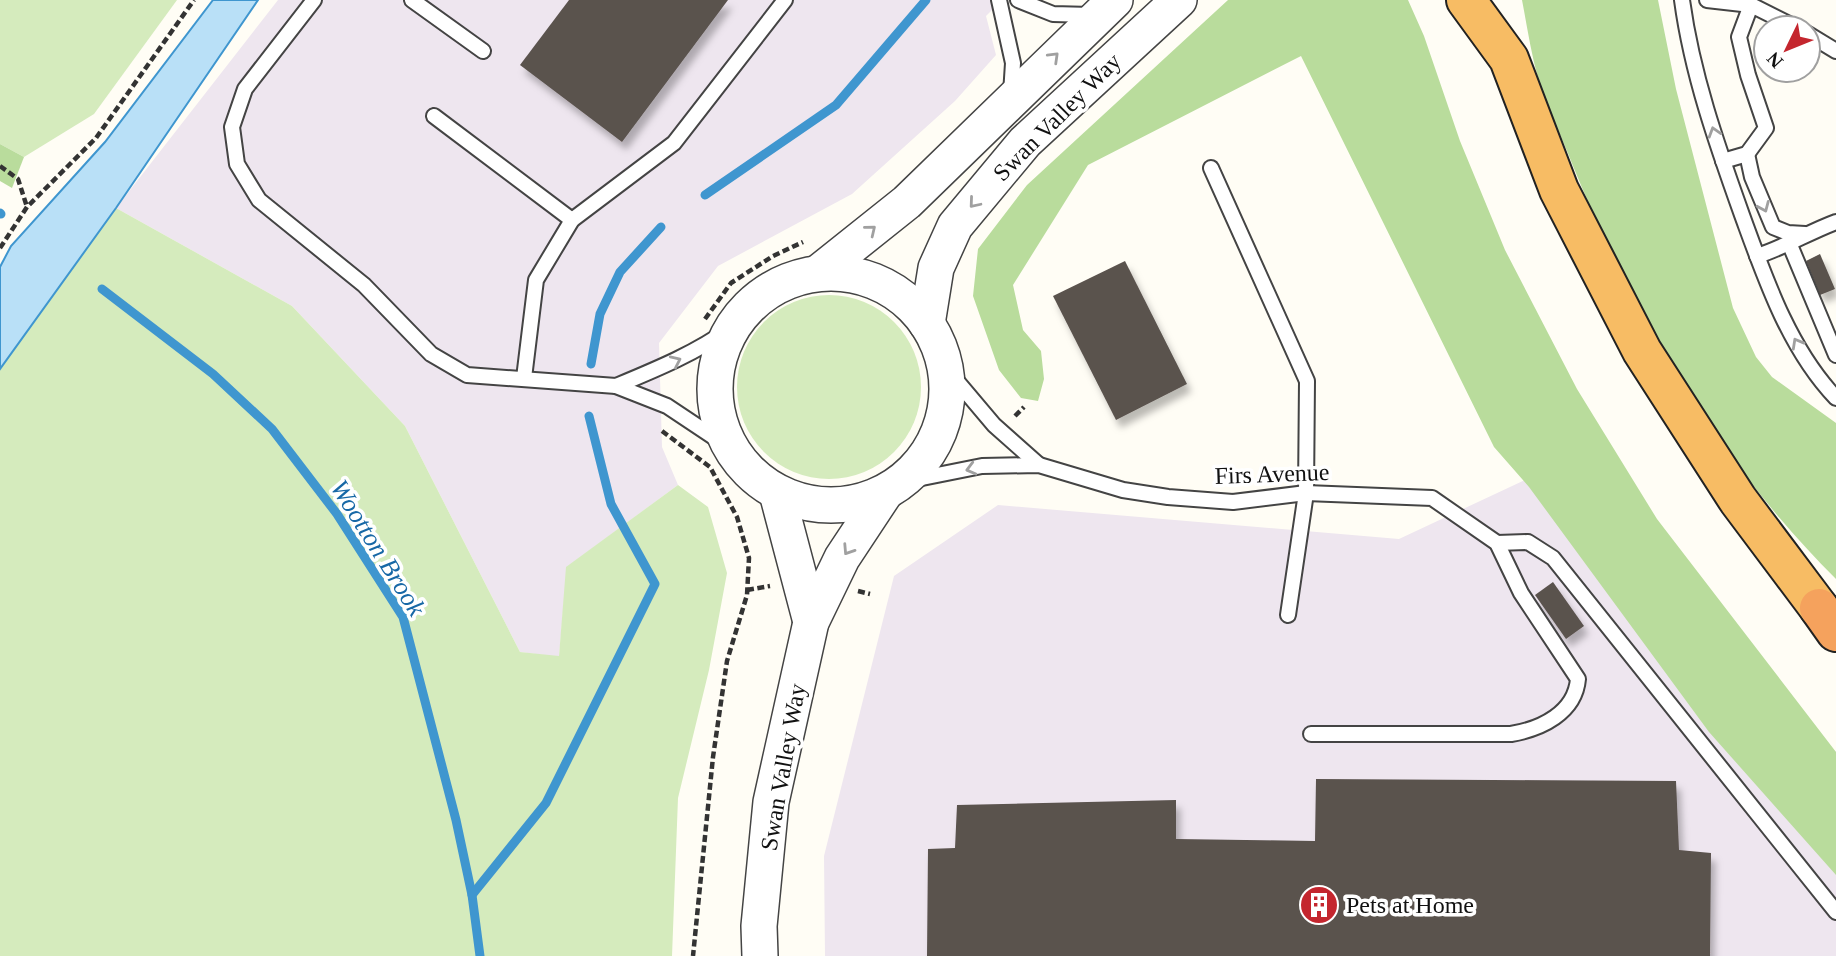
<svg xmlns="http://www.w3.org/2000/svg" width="1836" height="956" font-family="'Times New Roman',serif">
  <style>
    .industrial { fill: #eee6ef }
    .green { fill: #d5ebbd }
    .forest { fill: #b9dc9c }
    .water { fill: #b9e0f7; stroke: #3f96cf; stroke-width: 2 }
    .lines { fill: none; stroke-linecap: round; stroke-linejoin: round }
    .stream { stroke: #3f96cf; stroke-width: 9 }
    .building { fill: #5a524d; filter: url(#shadow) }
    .service-casing { stroke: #444; stroke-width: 18 }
    .tertiary-casing { stroke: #444; stroke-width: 38 }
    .trunk-casing { stroke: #222; stroke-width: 42 }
    .motorway-casing { stroke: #222; stroke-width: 42 }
    .path { stroke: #333; stroke-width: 4.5; stroke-dasharray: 7 3.5; stroke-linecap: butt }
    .service { stroke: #fff; stroke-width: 14 }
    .tertiary { stroke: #fff; stroke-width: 35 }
    .trunk { stroke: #f7bc64; stroke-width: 38 }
    .motorway { stroke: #f5a25d; stroke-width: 38 }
    .oneway { stroke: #a0a0a0 }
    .labels { text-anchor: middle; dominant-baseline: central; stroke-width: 7; stroke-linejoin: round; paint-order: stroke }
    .street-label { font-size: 24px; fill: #111; stroke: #fff }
    .poi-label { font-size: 24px; fill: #111; stroke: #fff; text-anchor: start }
    .water-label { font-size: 26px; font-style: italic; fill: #1768a6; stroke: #fff }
  </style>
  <defs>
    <filter id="shadow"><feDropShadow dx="4.5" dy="8" stdDeviation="3.5" flood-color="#0004"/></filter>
  </defs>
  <rect width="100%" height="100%" fill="#fffdf5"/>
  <!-- industrial -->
  <g class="industrial">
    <path d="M 278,0 L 1002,0 L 986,16 L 996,55 L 955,101 L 852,194 L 718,266 L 659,343 L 662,447 L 678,485 L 567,567 L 559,657 L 520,652 L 405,426 L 292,306 L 116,208 Z"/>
    <path d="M 1527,479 L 1816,730 L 1836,752 L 1836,956 L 825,956 L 824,856 L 894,576 L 998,505 L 1399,539 Z"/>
  </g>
  <!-- green -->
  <g class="green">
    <path d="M 0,0 L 177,0 L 94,114 L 24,157 L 0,144 Z"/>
    <path d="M 116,208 L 292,306 L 405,426 L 520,652 L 559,656 L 566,567 L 678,485 L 708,507 L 727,573 L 709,670 L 678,798 L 672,956 L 0,956 L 0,369 Z"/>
    <circle cx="829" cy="387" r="92"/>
  </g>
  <!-- forest -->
  <g class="forest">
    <path d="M 1228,0 L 1408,0 L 1424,36 L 1460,141 L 1505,250 L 1577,389 L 1657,519 L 1836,752 L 1836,875 L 1709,732 L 1529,487 L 1494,447 L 1301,56 L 1088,165 L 1013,285 L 1023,330 L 1041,351 L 1044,379 L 1038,401 L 1021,398 L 999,370 L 973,296 L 978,249 L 1027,185 Z"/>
    <path d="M 1522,0 L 1658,0 L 1676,89 L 1733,308 L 1756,357 L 1772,377 L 1836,423 L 1836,579 C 1719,463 1635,318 1573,166 C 1562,137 1547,108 1538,78 C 1531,53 1527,26 1522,0 Z"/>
    <path d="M 0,144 L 24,157 L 12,188 L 0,181 Z"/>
  </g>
  <!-- water -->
  <path class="water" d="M 213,0 L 258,0 L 116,208 L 0,369 L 0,267 L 11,246 L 105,142 Z"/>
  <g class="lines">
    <!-- stream -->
    <g class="stream">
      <path d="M 705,195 L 836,105 L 926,0"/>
      <path d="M 0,213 L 1,214"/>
      <path d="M 102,289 L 213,374 L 272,429 L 337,514 L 403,617 L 456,820 L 472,895 L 480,956"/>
      <path d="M 591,364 L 600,314 L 620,272 L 661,227"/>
      <path d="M 472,895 L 546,803 L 655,584 L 611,504 L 589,416"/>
    </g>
  </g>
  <!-- building -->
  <g class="building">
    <path d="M 569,0 L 728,0 L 622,142 L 520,65 Z"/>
    <path d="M 1820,254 L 1835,289 L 1820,295 L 1806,261 Z"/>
    <path d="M 1125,261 L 1187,384 L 1116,420 L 1053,296 Z"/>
    <path d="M 1553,582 L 1584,626 L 1566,639 L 1535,595 Z"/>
    <path d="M 1316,779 L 1676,781 L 1679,850 L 1711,853 L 1710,956 L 927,956 L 928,849 L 955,848 L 957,805 L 1176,800 L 1176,839 L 1315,841 Z"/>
  </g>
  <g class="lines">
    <defs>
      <g id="service">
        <path d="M 314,0 L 245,89 L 232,127 L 237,164 L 259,200 L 364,285 L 431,354 L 467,375 L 616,386 L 667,406 L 730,448"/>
        <path d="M 412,0 L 483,51"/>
        <path d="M 999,0 L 1013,63 L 1011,94"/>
        <path d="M 1018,0 L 1053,14 L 1091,15"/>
        <path d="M 1682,0 C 1692,74 1717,145 1742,215 C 1765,278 1789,349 1836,398"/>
        <path d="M 1707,0 L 1751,5 L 1797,28"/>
        <path d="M 1808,34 L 1836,51"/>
        <path d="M 434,116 L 572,220"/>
        <path d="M 1747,154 L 1752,177 L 1773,227 L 1788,233 L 1805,234"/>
        <path d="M 1723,161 L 1747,154 L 1766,128 L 1748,75 L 1739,37 L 1751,5"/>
        <path d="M 1211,168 L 1307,381 L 1306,493 L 1288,615"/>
        <path d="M 1790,245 L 1836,355"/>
        <path d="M 1757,256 C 1785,247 1809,232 1836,222"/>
        <path d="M 945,367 L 994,425 L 1039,465"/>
        <path d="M 524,378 L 536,280 L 572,220 L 674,143 L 785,0"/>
        <path d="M 616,386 C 657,369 696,353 732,327"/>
        <path d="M 902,482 L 982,466 L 1039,465 L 1123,490 L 1168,497 L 1233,502 L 1306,493 L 1432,498 L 1497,543 L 1521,593 L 1578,679 C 1575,713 1541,729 1511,734 L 1311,734"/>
        <path d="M 1497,543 L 1528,542 L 1553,558 L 1836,912"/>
      </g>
      <g id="tertiary">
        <path d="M 818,273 L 907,202 L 1115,0"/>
        <circle cx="831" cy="389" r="116"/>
        <path d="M 927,324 L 936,268 L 955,226 L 1025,142 L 1179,0"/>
        <path d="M 777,493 L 811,622"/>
        <path d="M 760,956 L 759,926 L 771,802 L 811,622 L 842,558 L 885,493"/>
      </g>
      <path id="trunk" d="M 1466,0 L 1509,59 L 1559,190 L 1642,351 L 1738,500 L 1819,608"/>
      <path id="motorway" d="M 1819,608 L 1836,632"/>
    </defs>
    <!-- service casing -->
    <use href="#service" class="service-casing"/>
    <!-- tertiary casing -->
    <use href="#tertiary" class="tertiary-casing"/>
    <!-- trunk casing -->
    <use href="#trunk" class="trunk-casing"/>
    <!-- motorway casing -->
    <use href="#motorway" class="motorway-casing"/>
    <!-- path -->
    <g class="path">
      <path d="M 0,166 L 18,179 L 27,207"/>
      <path d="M 0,248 L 27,207 L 96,138 L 194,0"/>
      <path d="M 705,319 L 731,283 L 773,256 L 803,242"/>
      <path d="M 1015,416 L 1024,407"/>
      <path d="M 662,431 L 710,467 L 737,517 L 749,558 L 747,595 L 727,661 L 713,757 L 693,956"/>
      <path d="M 747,590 L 770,586"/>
      <path d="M 858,591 L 870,594"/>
    </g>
    <!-- service -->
    <use href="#service" class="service"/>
    <!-- tertiary -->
    <use href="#tertiary" class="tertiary"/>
    <!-- trunk -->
    <use href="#trunk" class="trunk"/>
    <!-- motorway -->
    <use href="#motorway" class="motorway"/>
  </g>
  <!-- one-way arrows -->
  <defs><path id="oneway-chevron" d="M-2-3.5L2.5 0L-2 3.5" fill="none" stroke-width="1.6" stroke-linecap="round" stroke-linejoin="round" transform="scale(1.75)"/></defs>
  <g class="oneway">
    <use href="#oneway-chevron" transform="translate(1054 57) rotate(-44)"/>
    <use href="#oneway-chevron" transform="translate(1714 132) rotate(-107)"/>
    <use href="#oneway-chevron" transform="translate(974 203) rotate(130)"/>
    <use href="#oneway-chevron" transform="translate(1764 207) rotate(67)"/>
    <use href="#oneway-chevron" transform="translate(871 230) rotate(-39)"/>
    <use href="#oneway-chevron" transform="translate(1797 343) rotate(-119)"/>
    <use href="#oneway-chevron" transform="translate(676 361) rotate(-25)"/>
    <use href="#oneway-chevron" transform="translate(971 469) rotate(165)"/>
    <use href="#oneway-chevron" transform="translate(848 550) rotate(123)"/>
  </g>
  <!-- icons -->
  <defs>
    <symbol id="building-disc" viewBox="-11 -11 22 22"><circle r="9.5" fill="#c4262e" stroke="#fff"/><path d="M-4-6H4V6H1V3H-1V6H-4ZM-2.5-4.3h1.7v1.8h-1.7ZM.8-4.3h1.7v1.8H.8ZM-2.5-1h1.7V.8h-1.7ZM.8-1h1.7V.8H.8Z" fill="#fff"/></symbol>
  </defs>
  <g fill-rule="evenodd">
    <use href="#building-disc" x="1297" y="883" width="44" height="44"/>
  </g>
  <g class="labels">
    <!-- street labels -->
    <g class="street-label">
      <text transform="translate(1057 117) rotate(-45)">Swan Valley Way</text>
      <text transform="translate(1272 474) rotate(-2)">Firs Avenue</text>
      <text transform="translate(783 767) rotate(-80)">Swan Valley Way</text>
    </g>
    <!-- poi labels -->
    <g class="poi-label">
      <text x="1346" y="905">Pets at Home</text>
    </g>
    <!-- water labels -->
    <g class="water-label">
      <text transform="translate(378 548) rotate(58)">Wootton Brook</text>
    </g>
  </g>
  <!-- north arrow -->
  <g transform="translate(1787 49) rotate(227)"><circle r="33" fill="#ffffff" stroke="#a0a0a0" stroke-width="2"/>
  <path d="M0-5L12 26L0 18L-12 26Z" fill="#c4262e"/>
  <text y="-10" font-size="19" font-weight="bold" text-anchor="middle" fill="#111111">N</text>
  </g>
</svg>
